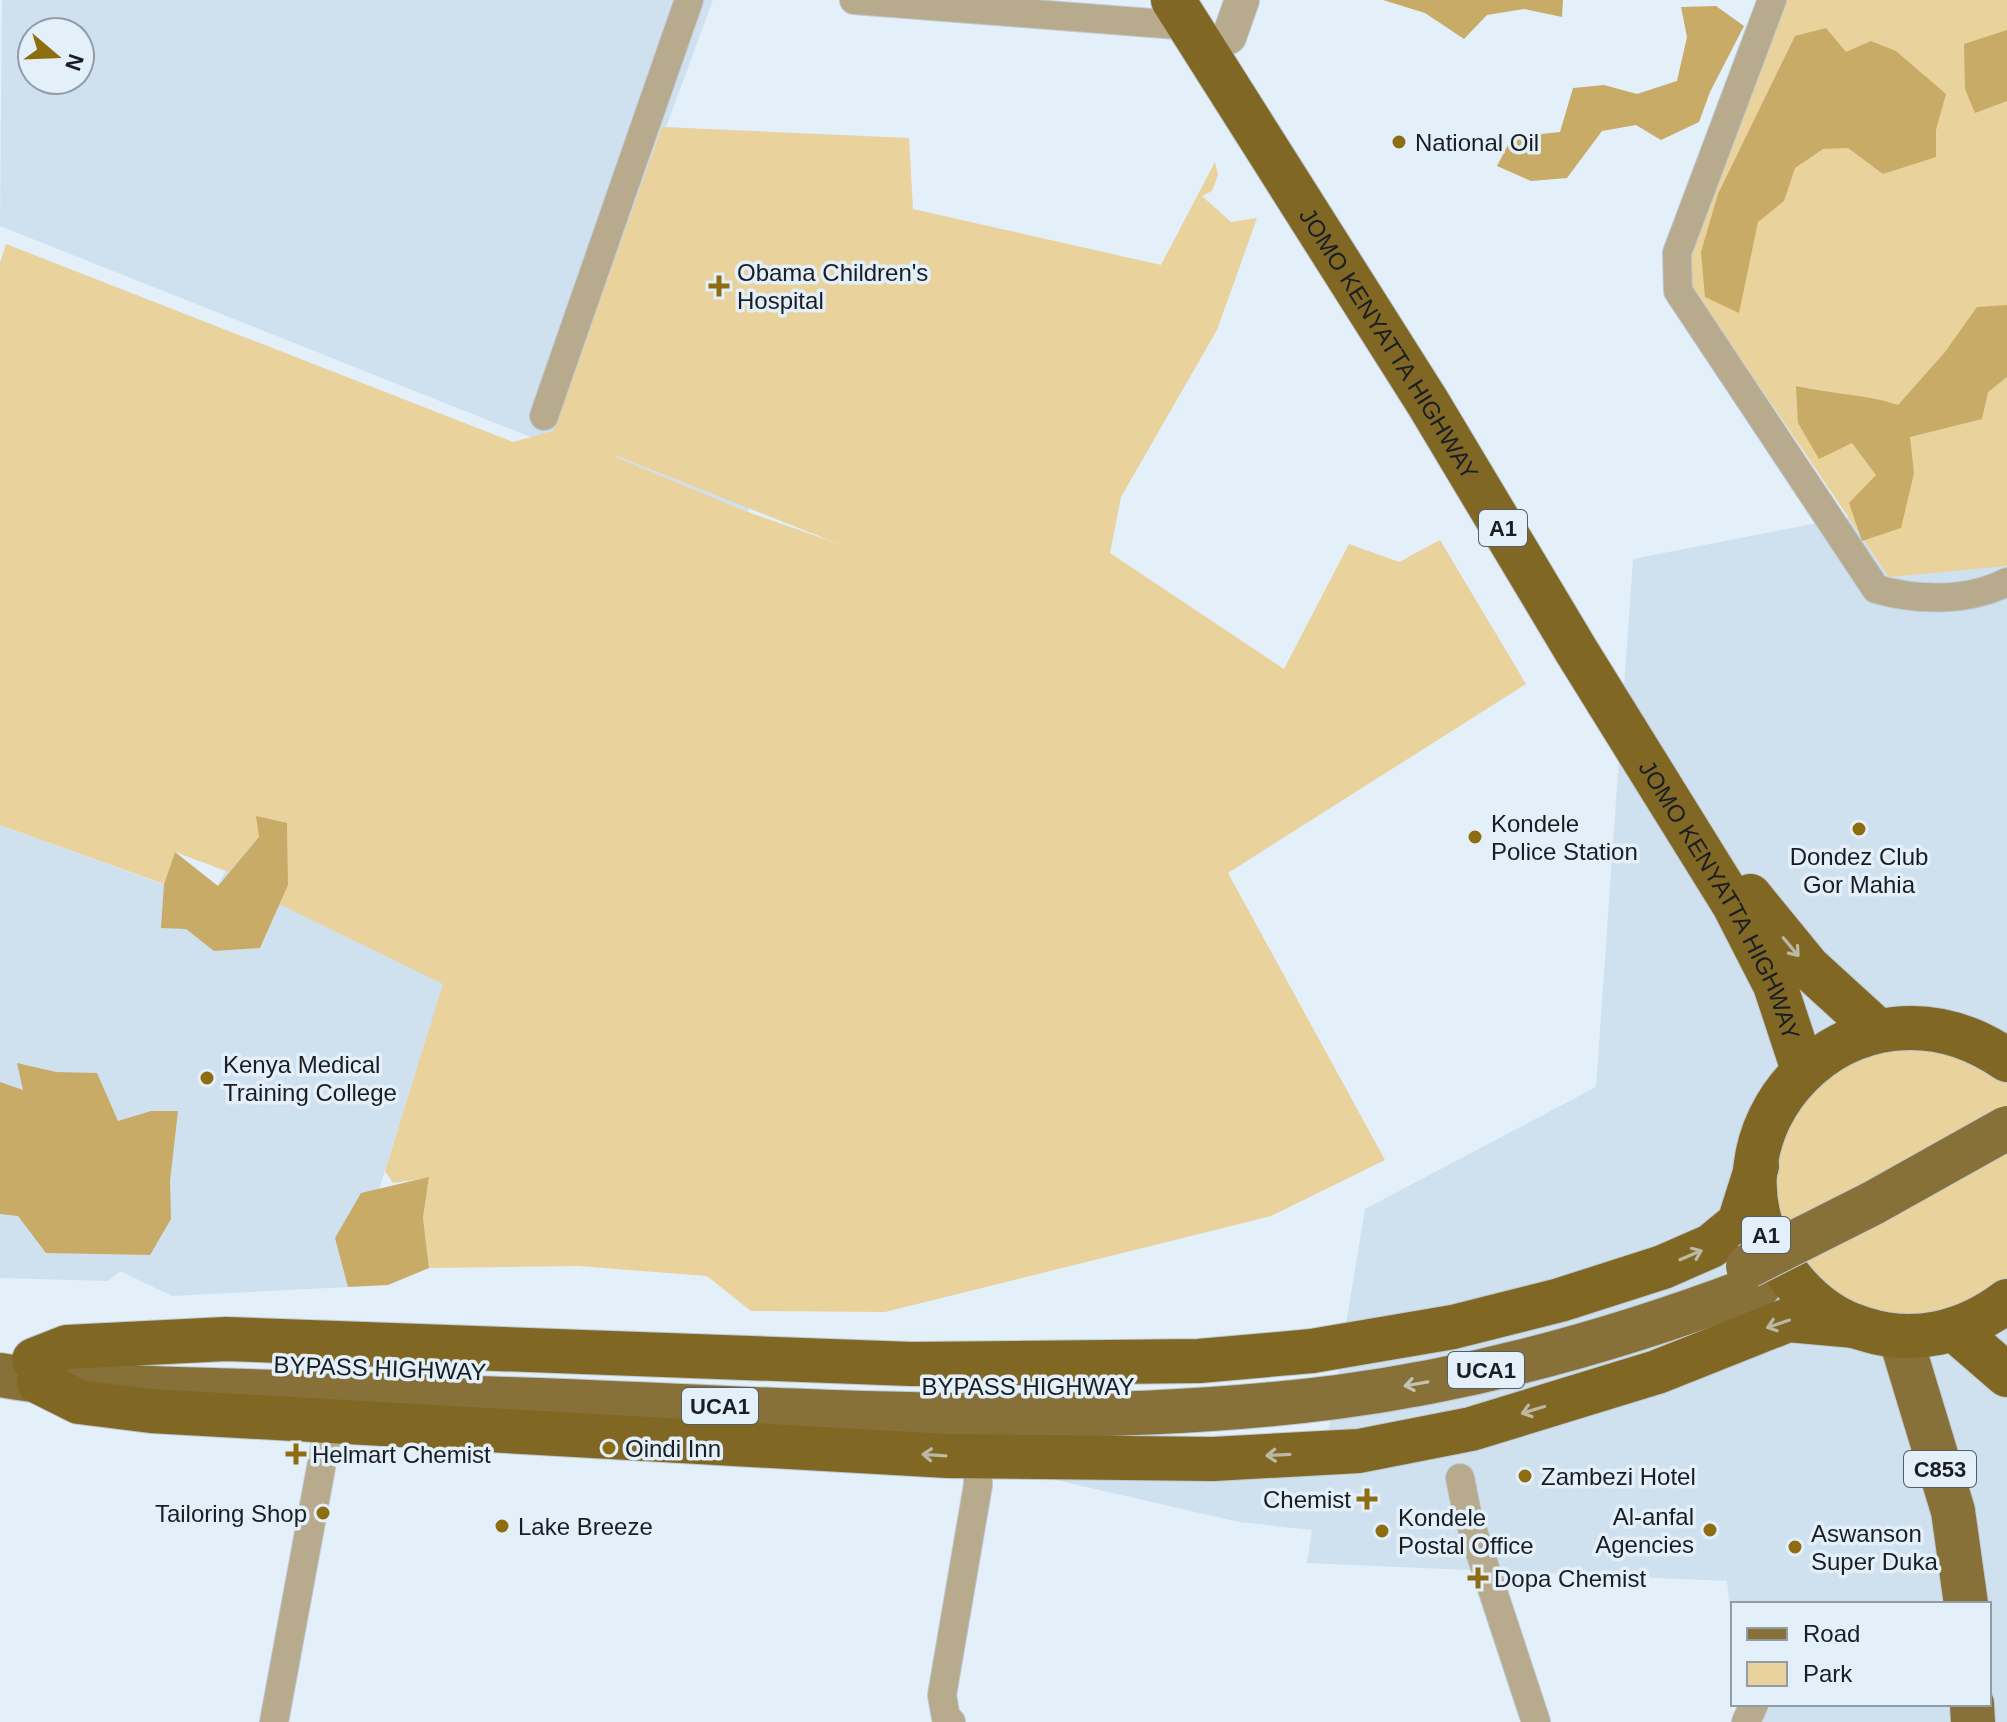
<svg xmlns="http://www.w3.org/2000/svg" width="2007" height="1722" font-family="Helvetica,sans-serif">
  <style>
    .built { fill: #cfe1ef; fill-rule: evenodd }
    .green { fill: #e9d29c; fill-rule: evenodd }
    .forest { fill: #c8ab66 }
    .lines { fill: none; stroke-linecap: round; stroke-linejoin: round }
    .minor-casing { stroke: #bfc9d2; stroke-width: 30 }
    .tertiary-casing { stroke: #bfc9d2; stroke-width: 36 }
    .primary-casing { stroke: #bfc9d2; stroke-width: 46 }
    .trunk-casing { stroke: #bfc9d2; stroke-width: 46 }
    .minor { stroke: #b7aa8d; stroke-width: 28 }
    .tertiary { stroke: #b7aa8d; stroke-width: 34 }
    .primary { stroke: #887139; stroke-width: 44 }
    .trunk { stroke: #806724; stroke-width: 44 }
    .primary-bridge-casing { stroke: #bfc9d2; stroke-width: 46; stroke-linecap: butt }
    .primary-bridge { stroke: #887139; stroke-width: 44 }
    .oneway { stroke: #bbb9a4 }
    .oneway2 { stroke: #c3c3b6 }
    .poi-dot { fill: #8d6d10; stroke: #e3eff9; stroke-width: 3 }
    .labels { text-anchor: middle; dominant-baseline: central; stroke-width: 7; stroke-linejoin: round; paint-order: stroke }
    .shield { fill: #e3eff9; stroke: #565d62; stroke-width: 2 }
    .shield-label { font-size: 22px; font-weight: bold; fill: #1a1e22 }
    .poi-label { font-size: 24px; fill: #1a1e22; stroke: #e3eff9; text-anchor: start }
    .street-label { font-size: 24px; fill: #1a1e22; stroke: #e3eff9 }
  </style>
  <rect width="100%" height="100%" fill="#e3eff9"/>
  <!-- built -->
  <g class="built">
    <path d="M 2,0 L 713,0 L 666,127 L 887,141 L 748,512 L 553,431 L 548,444 L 0,226 ZM 32,32 L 80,32 L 80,80 L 32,80 Z"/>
    <path d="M 1983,480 L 2007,500 L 2007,1722 L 1741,1722 L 1739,1704 L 1989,1704 L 1989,1604 L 1733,1604 L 1733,1639 L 1727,1581 L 1307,1563 L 1312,1530 L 1239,1522 L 973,1461 L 1326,1445 L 1365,1209 L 1596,1087 L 1633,559 L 1848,517 Z"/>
    <path d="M 314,709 L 444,984 L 348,1287 L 172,1296 L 120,1271 L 108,1281 L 0,1278 L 0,825 L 209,901 Z"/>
  </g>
  <!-- green -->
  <g class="green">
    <path d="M 1779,0 L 2007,0 L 2007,566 L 1889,577 L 1688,281 L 1689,247 Z"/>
    <path d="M 662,127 L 909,138 L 913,209 L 1161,265 L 1215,162 L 1218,175 L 1212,191 L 1202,196 L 1231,222 L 1257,218 L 1217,330 L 1121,497 L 1110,553 L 1284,669 L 1349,544 L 1399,562 L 1440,540 L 1526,684 L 1228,873 L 1385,1160 L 1271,1216 L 885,1312 L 751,1311 L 707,1276 L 578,1266 L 429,1268 L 423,1218 L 429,1178 L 393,1183 L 385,1171 L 443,984 L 279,904 L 288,885 L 287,823 L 259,837 L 229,872 L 175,852 L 164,884 L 0,825 L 0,263 L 6,244 L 513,442 L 553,431 ZM 616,457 L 617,456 L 839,544 L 748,512 Z"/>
    <path d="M 1893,1035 L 2007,1074 L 2007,1289 L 1917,1329 L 1818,1293 L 1772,1229 L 1770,1138 L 1791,1093 Z"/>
  </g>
  <!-- forest -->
  <g class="forest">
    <path d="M 1383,0 L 1563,0 L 1562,17 L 1524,9 L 1487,15 L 1464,39 L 1425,13 Z"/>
    <path d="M 1716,6 L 1744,26 L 1710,92 L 1699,122 L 1661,140 L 1636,125 L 1602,131 L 1567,178 L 1531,181 L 1497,166 L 1512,137 L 1560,132 L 1573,88 L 1604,85 L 1637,94 L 1677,81 L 1687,37 L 1681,7 Z"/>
    <path d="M 1826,28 L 1846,52 L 1871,41 L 1896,51 L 1946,94 L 1936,130 L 1936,157 L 1883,174 L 1848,148 L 1823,149 L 1795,168 L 1784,201 L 1758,222 L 1739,313 L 1705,297 L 1701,252 L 1718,194 L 1795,36 Z"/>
    <path d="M 2007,30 L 2007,101 L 1975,113 L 1965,89 L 1964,44 Z"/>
    <path d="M 2007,305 L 2007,377 L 1988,392 L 1982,419 L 1910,437 L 1914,473 L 1901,528 L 1862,541 L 1849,503 L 1876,475 L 1852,443 L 1819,459 L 1798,423 L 1796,386 C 1831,394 1865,394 1898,405 L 1945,352 L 1977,307 Z"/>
    <path d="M 256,816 L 287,823 L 288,885 L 260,948 L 214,951 L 186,929 L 161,928 L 164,884 L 175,852 L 218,886 L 259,837 Z"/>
    <path d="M 17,1063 L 56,1072 L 97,1073 L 118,1121 L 151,1111 L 178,1111 L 170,1181 L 171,1219 L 150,1255 L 46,1253 L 18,1216 L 0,1214 L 0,1082 L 23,1090 Z"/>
    <path d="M 429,1177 L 423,1218 L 429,1268 L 388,1285 L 348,1287 L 335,1238 L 361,1193 Z"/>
  </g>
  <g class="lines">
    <defs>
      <g id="minor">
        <path d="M 854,0 L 1190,26"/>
        <path d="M 1772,0 L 1677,253 L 1678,291 L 1876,589 C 1918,601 1968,602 2007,582"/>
        <path d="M 544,416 L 689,0"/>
        <path d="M 1460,1478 L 1467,1513 L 1536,1722"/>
        <path d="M 274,1722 L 330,1419"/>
        <path d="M 951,1722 L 946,1718 L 942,1695 L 978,1485 L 978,1457"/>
        <path d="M 1746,1722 L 1754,1704"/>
      </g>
      <path id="tertiary" d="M 1229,37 L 1242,0"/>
      <g id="primary">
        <path d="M 1900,1336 L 1953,1511 L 1966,1604"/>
        <path d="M 0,1375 C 59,1386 118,1386 178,1389 C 288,1393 398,1396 508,1399 C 784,1408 1063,1432 1337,1397 C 1482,1378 1623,1338 1759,1286"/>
        <path d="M 1972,1704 L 1973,1722"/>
      </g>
      <g id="trunk">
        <path id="s1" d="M 1173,0 L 1428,403 L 1577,652 L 1734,905 L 1775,985 L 1803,1070"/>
        <path d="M 1750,896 L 1808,967 L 1877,1030"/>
        <path d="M 2007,1060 C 1853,953 1682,1137 1787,1273 C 1806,1298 1832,1320 1864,1329 C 1914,1345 1965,1333 2007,1301"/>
        <path d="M 1955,1330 L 2007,1375"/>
        <path d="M 34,1360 L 67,1347 L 226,1339 L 911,1364 L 1199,1361 L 1312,1351 L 1453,1327 L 1560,1300 L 1663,1267 L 1711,1246 L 1739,1223 L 1757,1166"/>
        <path d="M 39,1382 L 79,1402 L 151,1411 L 948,1456 L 1213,1459 L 1359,1451 L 1471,1429 L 1657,1372 L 1788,1320 L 1855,1326"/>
      </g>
    </defs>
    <!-- minor casing -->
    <use href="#minor" class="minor-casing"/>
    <!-- tertiary casing -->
    <use href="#tertiary" class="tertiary-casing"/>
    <!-- primary casing -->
    <use href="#primary" class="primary-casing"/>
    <!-- trunk casing -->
    <use href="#trunk" class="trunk-casing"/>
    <!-- minor -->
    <use href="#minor" class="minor"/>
    <!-- tertiary -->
    <use href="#tertiary" class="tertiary"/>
    <!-- primary -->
    <use href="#primary" class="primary"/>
    <!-- trunk -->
    <use href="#trunk" class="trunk"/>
    <defs>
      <path id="primary-bridge" d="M 1748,1266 L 1873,1203 L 2007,1128"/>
    </defs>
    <!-- primary-bridge casing -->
    <use href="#primary-bridge" class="primary-bridge-casing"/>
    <!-- primary-bridge -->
    <use href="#primary-bridge" class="primary-bridge"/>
  </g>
  <!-- one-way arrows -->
  <defs><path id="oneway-shaft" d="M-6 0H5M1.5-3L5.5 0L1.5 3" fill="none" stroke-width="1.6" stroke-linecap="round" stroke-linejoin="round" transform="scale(2)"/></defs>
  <g class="oneway">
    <use href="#oneway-shaft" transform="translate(1791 947) rotate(50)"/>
    <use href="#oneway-shaft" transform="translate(1691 1255) rotate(-23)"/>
    <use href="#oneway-shaft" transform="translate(1778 1324) rotate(161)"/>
    <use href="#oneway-shaft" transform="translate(1533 1410) rotate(163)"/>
    <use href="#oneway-shaft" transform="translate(934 1455) rotate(-176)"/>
    <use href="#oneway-shaft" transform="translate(1278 1455) rotate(177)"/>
  </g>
  <use class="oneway2" href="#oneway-shaft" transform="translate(1416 1384) rotate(170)"/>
  <!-- markers -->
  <g class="poi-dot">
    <circle cx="1399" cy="142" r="8"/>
    <path d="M715 274h8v8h8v8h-8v8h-8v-8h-8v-8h8z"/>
    <circle cx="1859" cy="829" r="8"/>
    <circle cx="1475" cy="837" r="8"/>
    <circle cx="207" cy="1078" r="8"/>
    <circle cx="609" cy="1448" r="8"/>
    <path d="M292 1442h8v8h8v8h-8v8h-8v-8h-8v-8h8z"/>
    <circle cx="1525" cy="1476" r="8"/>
    <path d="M1363 1487h8v8h8v8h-8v8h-8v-8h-8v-8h8z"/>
    <circle cx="323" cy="1513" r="8"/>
    <circle cx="502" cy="1526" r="8"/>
    <circle cx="1710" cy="1530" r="8"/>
    <circle cx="1382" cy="1531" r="8"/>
    <circle cx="1795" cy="1547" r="8"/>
    <path d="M1474 1566h8v8h8v8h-8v8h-8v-8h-8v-8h8z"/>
  </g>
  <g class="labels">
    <!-- shield labels -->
    <g class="shield">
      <rect x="1479" y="510" width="48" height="36" rx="6"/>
      <rect x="1742" y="1217" width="48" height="36" rx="6"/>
      <rect x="1448" y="1352" width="76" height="36" rx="6"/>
      <rect x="682" y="1388" width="76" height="36" rx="6"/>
      <rect x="1904" y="1451" width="72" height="36" rx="6"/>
    </g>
    <g class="shield-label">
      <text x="1503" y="528">A1</text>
      <text x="1766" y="1235">A1</text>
      <text x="1486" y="1370">UCA1</text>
      <text x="720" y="1406">UCA1</text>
      <text x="1940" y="1469">C853</text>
    </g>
    <!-- poi labels -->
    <g class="poi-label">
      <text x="1415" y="142">National Oil</text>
      <text x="737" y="272">Obama Children's<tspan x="737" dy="28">Hospital</tspan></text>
      <text x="1491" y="823">Kondele<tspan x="1491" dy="28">Police Station</tspan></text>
      <text x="1859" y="856" text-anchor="middle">Dondez Club<tspan x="1859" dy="28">Gor Mahia</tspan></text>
      <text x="223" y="1064">Kenya Medical<tspan x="223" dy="28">Training College</tspan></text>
      <text x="625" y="1448">Oindi Inn</text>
      <text x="312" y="1454">Helmart Chemist</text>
      <text x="1541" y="1476">Zambezi Hotel</text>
      <text x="1351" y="1499" text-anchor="end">Chemist</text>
      <text x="307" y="1513" text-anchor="end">Tailoring Shop</text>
      <text x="1694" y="1516" text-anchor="end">Al-anfal<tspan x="1694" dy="28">Agencies</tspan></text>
      <text x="1398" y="1517">Kondele<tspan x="1398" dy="28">Postal Office</tspan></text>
      <text x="518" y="1526">Lake Breeze</text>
      <text x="1811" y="1533">Aswanson<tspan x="1811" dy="28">Super Duka</tspan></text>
      <text x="1494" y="1578">Dopa Chemist</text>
    </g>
    <!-- street labels -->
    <g class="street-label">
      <text stroke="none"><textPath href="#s1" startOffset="406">JOMO KENYATTA HIGHWAY</textPath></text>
      <text stroke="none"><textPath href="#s1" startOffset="1054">JOMO KENYATTA HIGHWAY</textPath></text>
      <text transform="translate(380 1368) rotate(2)">BYPASS HIGHWAY</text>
      <text x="1028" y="1386">BYPASS HIGHWAY</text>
    </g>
  </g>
  <!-- legend -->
  <rect x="1731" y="1602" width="260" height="104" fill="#e3eff9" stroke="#939ba3" stroke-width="2"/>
  <rect x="1747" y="1628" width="40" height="12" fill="#887139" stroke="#939ba3" stroke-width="2"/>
  <text x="1803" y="1642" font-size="24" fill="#1a1e22">Road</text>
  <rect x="1747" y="1662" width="40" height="24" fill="#e9d29c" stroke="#939ba3" stroke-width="2"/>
  <text x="1803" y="1682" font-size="24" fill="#1a1e22">Park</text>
  <!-- north arrow -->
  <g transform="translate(56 56) rotate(109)"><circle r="38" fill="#e3eff9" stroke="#939ba3" stroke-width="2"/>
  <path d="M0-6L14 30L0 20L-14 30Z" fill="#8d6d10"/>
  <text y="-12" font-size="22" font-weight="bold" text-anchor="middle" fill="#1a1e22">N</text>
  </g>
</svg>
